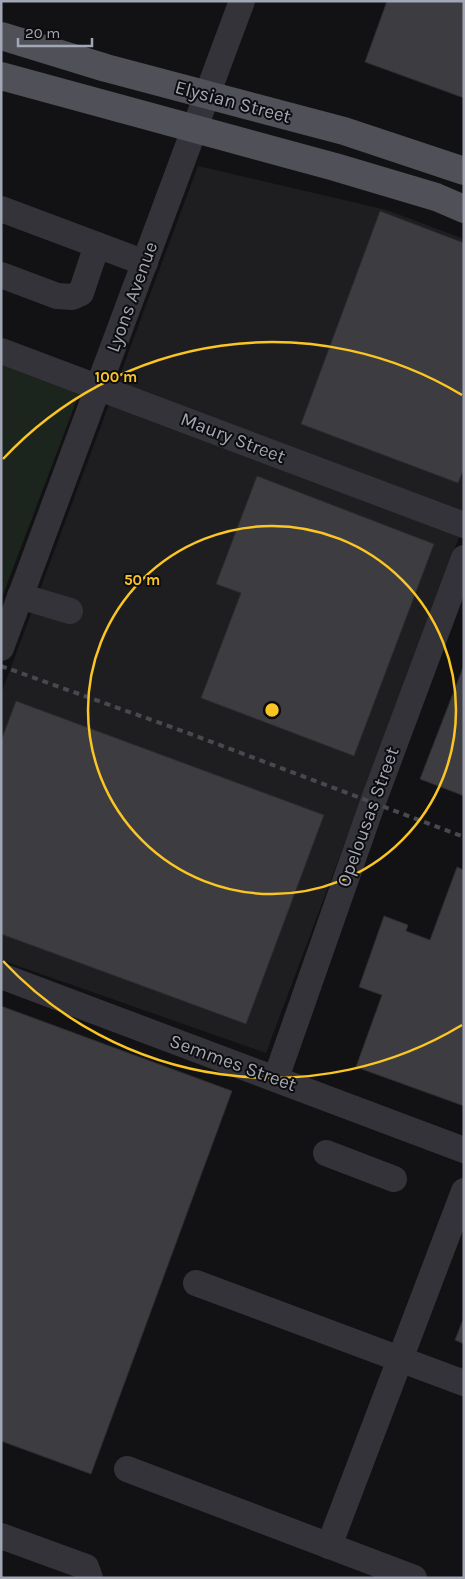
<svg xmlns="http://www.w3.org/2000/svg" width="465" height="1579" font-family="Karla,sans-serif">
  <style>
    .built { fill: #1e1e21 }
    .green { fill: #1c241e }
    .building { fill: #3c3c41; stroke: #2c2c30 }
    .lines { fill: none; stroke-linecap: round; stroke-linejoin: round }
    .minor { stroke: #333339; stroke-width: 26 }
    .rail { stroke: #484950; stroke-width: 4; stroke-dasharray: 6 5; stroke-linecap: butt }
    .major-bridge { stroke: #4f5058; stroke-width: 28 }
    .ring { fill: none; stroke: #fbc623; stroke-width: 2.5 }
    .labels { text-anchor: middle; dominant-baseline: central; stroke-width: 4; stroke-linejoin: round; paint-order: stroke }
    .street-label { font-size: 19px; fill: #a3a7b5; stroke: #0d0d0f }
    .centre { fill: #fbc623; stroke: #0d0d0f; stroke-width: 2.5 }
    .ring-label { font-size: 15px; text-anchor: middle; font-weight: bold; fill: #fbc623; stroke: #0d0d0f; stroke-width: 4; stroke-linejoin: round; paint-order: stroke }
  </style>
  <rect width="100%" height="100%" fill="#121214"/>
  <!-- built -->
  <path class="built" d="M 198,166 L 387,210 L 464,239 L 464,524 L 266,1053 L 1,960 L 1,694 Z"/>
  <!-- green -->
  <path class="green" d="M 1,365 L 79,394 L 1,600 Z"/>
  <!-- building -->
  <g class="building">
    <path d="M 387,1 L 464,1 L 464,98 L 365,62 Z"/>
    <path d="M 380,211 L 464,243 L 464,469 L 458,483 L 301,424 Z"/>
    <path d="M 257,476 L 434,544 L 354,756 L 201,698 L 241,593 L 216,584 Z"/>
    <path d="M 464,665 L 464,796 L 420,779 Z"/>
    <path d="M 16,701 L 324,815 L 246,1024 L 1,934 L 1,741 Z"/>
    <path d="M 457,867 L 464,870 L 464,1106 L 356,1067 L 382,995 L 359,987 L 384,916 L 408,925 L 406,931 L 430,940 Z"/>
    <path d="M 1,1006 L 232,1091 L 91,1474 L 1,1441 Z"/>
    <path d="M 464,1317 L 464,1344 L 455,1340 Z"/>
  </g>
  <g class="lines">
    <!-- minor -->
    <g class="minor">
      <path d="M 1,209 L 145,263"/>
      <path d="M 1,275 L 57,296 L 72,297 L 81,293 L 97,245"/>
      <path d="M 1,351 L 464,525"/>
      <path d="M 20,596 L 70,611"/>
      <path d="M 1,648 L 242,1"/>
      <path d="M 1,976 L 464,1150"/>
      <path d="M 276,1078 L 373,802 L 464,558"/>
      <path d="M 326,1153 L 394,1179"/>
      <path d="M 196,1283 L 464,1383"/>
      <path d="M 127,1469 L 414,1578"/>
      <path d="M 1,1536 L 86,1567 L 90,1578"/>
      <path d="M 329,1546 L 464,1191"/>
    </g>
    <!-- rail -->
    <path class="rail" d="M 1,666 L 188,733 L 464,837"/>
    <!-- major-bridge -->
    <g class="major-bridge">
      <path d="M 1,36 L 106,68 L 344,131 L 464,171"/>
      <path d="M 1,76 L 335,167 L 436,197 L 464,209"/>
    </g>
  </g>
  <!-- distance rings -->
  <g class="ring">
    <circle cx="272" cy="710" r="184"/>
    <path d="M462 1025A368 368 0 0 1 3 961M3 459A368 368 0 0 1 462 395"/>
  </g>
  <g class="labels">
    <!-- street labels -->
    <g class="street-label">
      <text transform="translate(233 102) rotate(15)">Elysian Street</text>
      <text transform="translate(132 297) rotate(-70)">Lyons Avenue</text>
      <text transform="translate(233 438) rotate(21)">Maury Street</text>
      <text transform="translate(368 817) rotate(-70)">Opelousas Street</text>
      <text transform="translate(233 1063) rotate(20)">Semmes Street</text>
    </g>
  </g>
  <circle cx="272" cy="710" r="8" class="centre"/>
  <g class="ring-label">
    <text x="116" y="382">100 m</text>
    <text x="142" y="585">50 m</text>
  </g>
  <!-- border -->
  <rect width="465" height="1579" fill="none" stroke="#a3a7b5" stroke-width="5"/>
  <!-- scale -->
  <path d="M18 38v8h74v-8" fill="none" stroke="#a3a7b5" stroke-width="2.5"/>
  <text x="25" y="38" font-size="15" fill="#a3a7b5" stroke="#0d0d0f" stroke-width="4" paint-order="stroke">20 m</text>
</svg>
